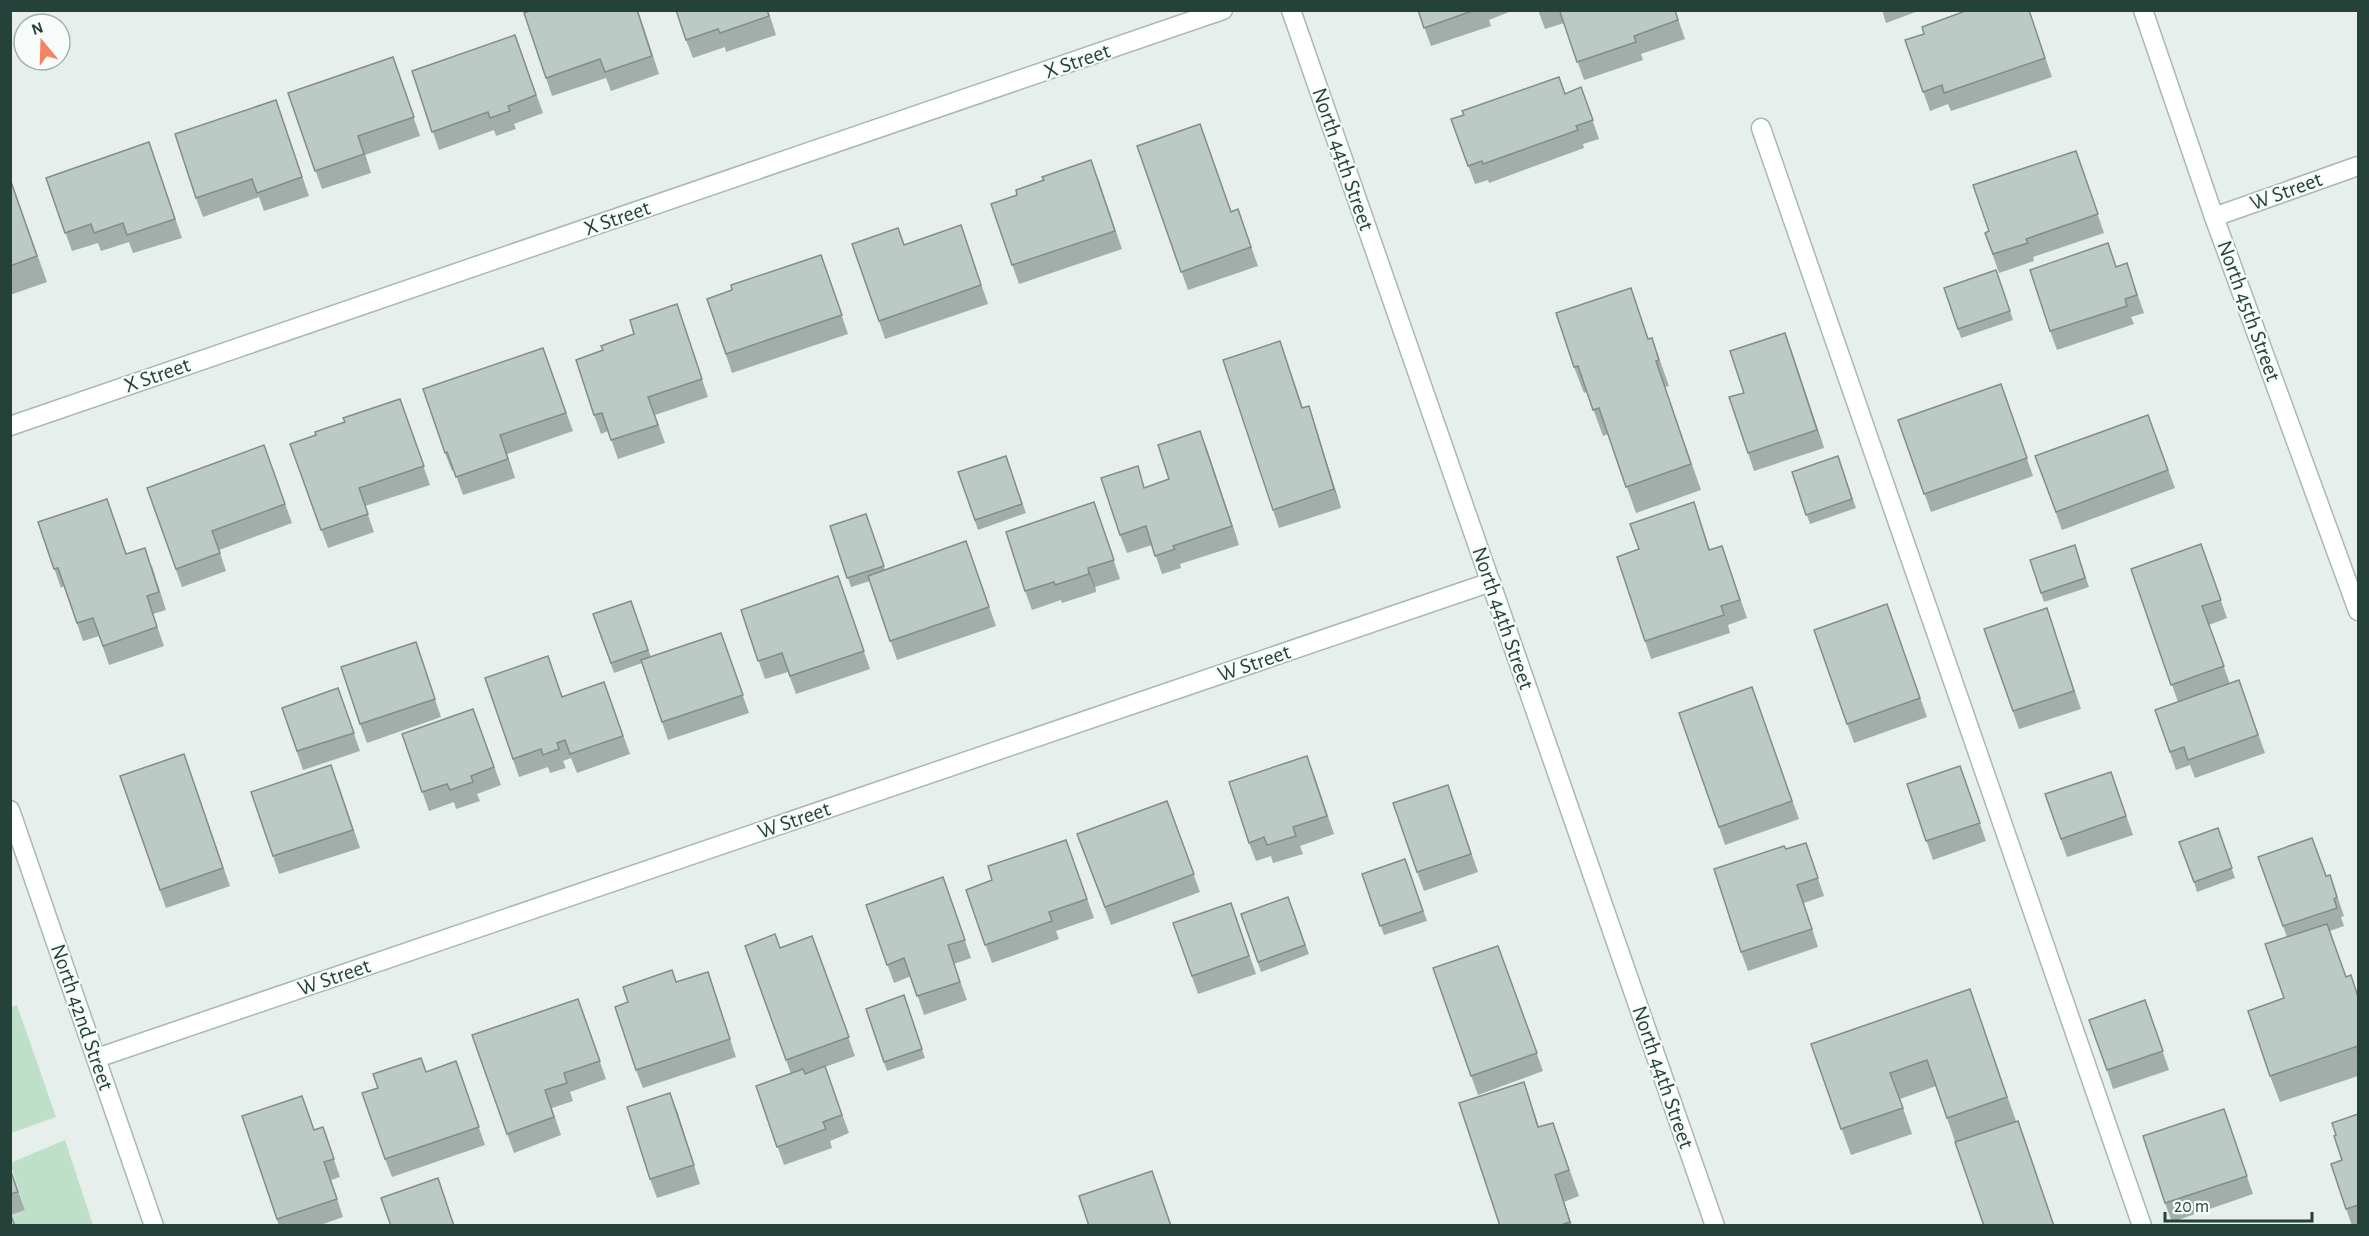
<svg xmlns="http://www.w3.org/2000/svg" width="2369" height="1236" font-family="'Alegreya Sans',sans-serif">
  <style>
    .green { fill: #bfe0c8 }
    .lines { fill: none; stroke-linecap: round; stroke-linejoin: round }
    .minor-casing { stroke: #a8b8b2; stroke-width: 21 }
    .minor { stroke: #fff; stroke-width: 18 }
    .wall { fill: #a1aea9 }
    .shaded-wall { fill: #838d89 }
    .building { fill: #bbcac4; stroke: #838d89; stroke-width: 1.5 }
    .labels { text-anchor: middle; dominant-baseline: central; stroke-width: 4.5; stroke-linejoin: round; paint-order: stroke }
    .street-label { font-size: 22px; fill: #24423a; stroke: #f7fbf9 }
  </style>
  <rect width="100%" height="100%" fill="#e6efeb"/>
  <!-- green -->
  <g class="green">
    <path d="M 17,1005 L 56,1117 L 11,1133 L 11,1007 Z"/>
    <path d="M 65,1140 L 93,1225 L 15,1225 L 11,1215 L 25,1210 L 10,1163 Z"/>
  </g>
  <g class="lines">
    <defs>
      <g id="minor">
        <path d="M 1291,10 L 1715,1226"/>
        <path d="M 2143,10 L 2214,217 L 2358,611"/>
        <path d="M 1761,128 L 2142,1226"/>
        <path d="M 2214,217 L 2358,166"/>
        <path d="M 10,426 L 1223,10"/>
        <path d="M 10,810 L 154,1226"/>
        <path d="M 97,1058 L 1491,582"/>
      </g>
    </defs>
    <!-- minor casing -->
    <use href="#minor" class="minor-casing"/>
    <!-- minor -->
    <use href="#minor" class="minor"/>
  </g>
  <!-- wall -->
  <g class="wall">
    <path d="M 638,10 L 659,74 L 611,91 L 606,78 L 552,96 L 546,78 Z"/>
    <path d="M 768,10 L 776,35 L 726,52 L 725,47 L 693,58 L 686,40 Z"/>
    <path d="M 1418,10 L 1509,10 L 1509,12 L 1489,20 L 1491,26 L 1431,46 Z"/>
    <path d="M 1538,10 L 1675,10 L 1685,39 L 1641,54 L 1643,60 L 1584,80 L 1564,23 L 1545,29 Z"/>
    <path d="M 1882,10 L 1921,10 L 1886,23 Z"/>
    <path d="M 2029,10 L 2052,77 L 1951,111 L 1948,104 L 1930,111 L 1905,40 Z"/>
    <path d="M 515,35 L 543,113 L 514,124 L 516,129 L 496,136 L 494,130 L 439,150 L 412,71 Z"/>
    <path d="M 393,57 L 420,136 L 365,155 L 371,173 L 322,189 L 288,93 Z"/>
    <path d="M 1581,87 L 1599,139 L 1583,144 L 1584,148 L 1489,183 L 1488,180 L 1475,184 L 1451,119 L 1566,94 Z"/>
    <path d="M 276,100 L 309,196 L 264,211 L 259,197 L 203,217 L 196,198 Z"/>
    <path d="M 149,142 L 182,238 L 133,253 L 129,242 L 101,251 L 98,243 L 72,251 L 46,178 Z"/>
    <path d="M 1137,146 L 1231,211 L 1238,209 L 1258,266 L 1188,290 Z"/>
    <path d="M 2076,151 L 2104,233 L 2033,257 L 2034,261 L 1999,273 L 1985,233 L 1989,231 Z"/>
    <path d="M 10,178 L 47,282 L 10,295 Z"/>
    <path d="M 1098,178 L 1122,249 L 1019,284 L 991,204 Z"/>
    <path d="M 961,225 L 988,304 L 885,339 L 879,321 Z"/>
    <path d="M 821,255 L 848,334 L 732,373 L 707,299 L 732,290 Z"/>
    <path d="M 2116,266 L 2133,281 L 2144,313 L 2131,317 L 2134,324 L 2057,350 L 2050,331 Z"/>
    <path d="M 1996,270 L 2013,320 L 1961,338 L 1944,288 Z"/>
    <path d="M 683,323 L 708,397 L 655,415 L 665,443 L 618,459 L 608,431 L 601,434 L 594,415 Z"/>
    <path d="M 1785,333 L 1824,448 L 1754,471 L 1748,453 L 1744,393 Z"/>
    <path d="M 1652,338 L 1669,386 L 1665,387 L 1701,490 L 1636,513 L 1608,434 L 1603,436 L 1587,392 L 1584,393 L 1574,367 Z"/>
    <path d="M 543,348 L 573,431 L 507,454 L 515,478 L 463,495 L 454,470 L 452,471 L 445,453 Z"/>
    <path d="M 1286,359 L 1303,408 L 1315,425 L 1341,508 L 1279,528 L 1273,510 Z"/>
    <path d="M 2001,384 L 2033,476 L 1931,512 L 1898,420 Z"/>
    <path d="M 400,399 L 430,485 L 365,506 L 374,532 L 328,548 L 290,444 L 316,435 L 345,422 Z"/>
    <path d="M 2148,415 L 2175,488 L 2062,530 L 2035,456 Z"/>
    <path d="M 1200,431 L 1239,545 L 1180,564 L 1181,568 L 1162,574 L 1152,545 L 1127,553 L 1120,535 L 1145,487 L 1169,479 Z"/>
    <path d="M 264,445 L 292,523 L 219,550 L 226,571 L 182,587 L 147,488 Z"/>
    <path d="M 1006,456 L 1026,513 L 978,530 L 958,472 Z"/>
    <path d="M 1838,456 L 1856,508 L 1810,524 L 1792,472 Z"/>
    <path d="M 1094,502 L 1120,579 L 1095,587 L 1096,592 L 1062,603 L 1061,600 L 1032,610 L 1025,591 Z"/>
    <path d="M 1694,502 L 1710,550 L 1722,546 L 1747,618 L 1728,625 L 1730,633 L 1651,659 L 1645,641 L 1639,549 Z"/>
    <path d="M 866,514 L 885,570 L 966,541 L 996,626 L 897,660 L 870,581 L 851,587 L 830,526 Z"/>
    <path d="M 38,522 L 126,554 L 152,566 L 166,610 L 153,614 L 164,646 L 109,665 L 99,636 L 83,641 L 64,586 L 61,588 Z"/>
    <path d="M 2201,544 L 2227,618 L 2209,625 L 2230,684 L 2239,680 L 2265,753 L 2195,778 L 2190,765 L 2176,770 L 2155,710 L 2178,702 L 2131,569 Z"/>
    <path d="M 2075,545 L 2089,587 L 2044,602 L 2030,560 Z"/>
    <path d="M 838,576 L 870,669 L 796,694 L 788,672 L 765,679 L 741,610 Z"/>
    <path d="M 631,601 L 651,657 L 721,633 L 749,713 L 668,740 L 642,663 L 614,673 L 593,614 Z"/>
    <path d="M 1887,604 L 1927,717 L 1854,743 L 1814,630 Z"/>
    <path d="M 2053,627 L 2081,709 L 2019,729 L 1984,629 Z"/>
    <path d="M 422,661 L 441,717 L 367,743 L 360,724 Z"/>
    <path d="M 485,678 L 563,697 L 604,682 L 630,754 L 577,773 L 571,758 L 563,761 L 566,768 L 550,773 L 548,767 L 519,777 Z"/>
    <path d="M 1752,687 L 1799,819 L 1725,845 L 1719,827 Z"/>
    <path d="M 338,688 L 360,751 L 303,770 L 282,708 Z"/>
    <path d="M 473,709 L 501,785 L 477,794 L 480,801 L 456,809 L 454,802 L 429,811 L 402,734 Z"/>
    <path d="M 184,754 L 230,886 L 166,908 L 120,776 Z"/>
    <path d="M 1960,766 L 1986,841 L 1933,860 L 1907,784 Z"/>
    <path d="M 2111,772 L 2133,835 L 2067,857 L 2045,794 Z"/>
    <path d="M 1314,774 L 1334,834 L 1300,846 L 1303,854 L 1273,863 L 1271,856 L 1256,861 L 1249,843 Z"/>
    <path d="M 338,783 L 360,848 L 279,874 L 273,856 Z"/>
    <path d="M 1448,785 L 1478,872 L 1424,891 L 1417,872 Z"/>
    <path d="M 1167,801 L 1200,892 L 1111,925 L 1077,834 Z"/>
    <path d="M 2218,828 L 2235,878 L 2197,892 L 2194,882 Z"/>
    <path d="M 1066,840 L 1094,918 L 1056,931 L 1059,939 L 992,963 L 966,890 L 992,880 Z"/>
    <path d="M 1806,843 L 1824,896 L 1804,903 L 1818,947 L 1748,971 L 1741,952 L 1786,849 Z"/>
    <path d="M 2258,857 L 2326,876 L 2330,875 L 2344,916 L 2341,917 L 2344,926 L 2330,931 L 2346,977 L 2358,996 L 2358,1076 L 2280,1102 L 2270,1076 L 2284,998 L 2287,937 Z"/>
    <path d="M 1405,859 L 1427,921 L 1384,935 L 1362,874 Z"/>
    <path d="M 943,877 L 971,958 L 954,964 L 967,1000 L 924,1015 L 911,976 L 894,983 L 866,905 Z"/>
    <path d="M 1288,897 L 1309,954 L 1261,972 L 1241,914 Z"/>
    <path d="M 1231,903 L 1256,974 L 1198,994 L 1173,923 Z"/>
    <path d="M 812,936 L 855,1056 L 825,1067 L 849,1133 L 830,1141 L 832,1148 L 784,1165 L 756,1086 L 791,1074 L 745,946 L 780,948 Z"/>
    <path d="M 1498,946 L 1543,1071 L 1478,1095 L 1433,968 Z"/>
    <path d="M 708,972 L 736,1057 L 643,1088 L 636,1070 L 628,1002 L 676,982 Z"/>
    <path d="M 1970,989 L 2016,1121 L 1984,1226 L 1936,1086 L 1900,1099 L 1912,1134 L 1851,1155 L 1811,1044 Z"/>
    <path d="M 904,995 L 925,1058 L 887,1071 L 866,1009 Z"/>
    <path d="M 578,999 L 606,1079 L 570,1092 L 573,1101 L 552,1108 L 561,1135 L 514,1153 L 472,1035 Z"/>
    <path d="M 2145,1000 L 2169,1070 L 2113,1089 L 2107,1070 Z"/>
    <path d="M 456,1061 L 485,1145 L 392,1177 L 385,1159 L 426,1072 Z"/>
    <path d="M 1524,1082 L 1539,1127 L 1562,1149 L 1579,1196 L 1564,1202 L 1572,1226 L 1500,1226 Z"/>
    <path d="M 2224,1109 L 2253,1194 L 2172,1222 L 2165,1203 Z"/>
    <path d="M 677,1111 L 700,1184 L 657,1198 L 650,1179 Z"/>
    <path d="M 2358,1114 L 2358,1225 L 2352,1226 L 2331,1164 L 2342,1160 L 2336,1135 Z"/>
    <path d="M 242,1116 L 315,1130 L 323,1127 L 340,1177 L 331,1180 L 343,1217 L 318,1226 L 279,1226 Z"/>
    <path d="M 10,1168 L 25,1210 L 11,1215 L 10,1226 Z"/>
  </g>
  <!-- shaded-wall -->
  <g class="shaded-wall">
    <path d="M 358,136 L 365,155 L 371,173 L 364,154 Z"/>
    <path d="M 1785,333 L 1792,352 L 1824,448 L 1817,430 Z"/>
    <path d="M 1309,406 L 1315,425 L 1341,508 L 1334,489 Z"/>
    <path d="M 1200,431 L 1207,449 L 1239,545 L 1232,526 Z"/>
    <path d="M 500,435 L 507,454 L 515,478 L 508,459 Z"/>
    <path d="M 1088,568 L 1095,587 L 1096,592 L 1089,574 Z"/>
    <path d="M 670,1093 L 677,1111 L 700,1184 L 694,1165 Z"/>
    <path d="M 1555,1175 L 1572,1226 L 1571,1226 Z"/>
  </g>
  <!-- building -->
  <g class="building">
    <path d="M 532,10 L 637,10 L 652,56 L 605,72 L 600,59 L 546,78 L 524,13 Z"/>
    <path d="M 676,10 L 767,10 L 769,16 L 720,33 L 718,29 L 686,40 Z"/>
    <path d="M 1418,10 L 1475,10 L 1424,28 Z"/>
    <path d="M 1565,10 L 1675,10 L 1678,20 L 1634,36 L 1636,42 L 1577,62 L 1560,12 Z"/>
    <path d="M 1968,10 L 2029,10 L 2045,58 L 1944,93 L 1942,85 L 1923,92 L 1905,40 L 1924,34 L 1922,27 Z"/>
    <path d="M 515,35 L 536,95 L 508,106 L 510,111 L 490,118 L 488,112 L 432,132 L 412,71 Z"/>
    <path d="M 393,57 L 414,117 L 358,136 L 364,154 L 315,171 L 288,93 Z"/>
    <path d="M 1559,77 L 1565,94 L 1581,87 L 1593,120 L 1576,126 L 1578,130 L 1483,164 L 1482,161 L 1468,166 L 1451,119 L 1464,115 L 1462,111 Z"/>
    <path d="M 276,100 L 302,177 L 257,193 L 252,179 L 196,198 L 175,134 Z"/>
    <path d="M 1200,124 L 1231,212 L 1238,209 L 1251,247 L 1181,272 L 1137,146 Z"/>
    <path d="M 149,142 L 175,219 L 127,235 L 123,223 L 94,233 L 91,224 L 65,233 L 46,178 Z"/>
    <path d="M 2076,151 L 2098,214 L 2026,239 L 2028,243 L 1993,254 L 1985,233 L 1989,231 L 1973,185 Z"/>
    <path d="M 1091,160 L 1115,231 L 1012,265 L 991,204 L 1017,195 L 1016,190 L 1044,180 L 1042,177 Z"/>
    <path d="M 10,179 L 37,256 L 10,266 Z"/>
    <path d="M 961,225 L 981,285 L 879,321 L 852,244 L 898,228 L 904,245 Z"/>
    <path d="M 2108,243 L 2116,267 L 2127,263 L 2137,295 L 2125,299 L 2127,306 L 2050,331 L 2030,270 Z"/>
    <path d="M 821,255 L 842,315 L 726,354 L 707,299 L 732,290 L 731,285 Z"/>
    <path d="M 1996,270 L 2010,311 L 1958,329 L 1944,288 Z"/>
    <path d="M 1631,288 L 1648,339 L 1652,338 L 1659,360 L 1656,361 L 1691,464 L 1626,487 L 1599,408 L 1593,410 L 1578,366 L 1574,367 L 1556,313 Z"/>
    <path d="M 677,304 L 702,379 L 648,397 L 658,425 L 611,440 L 602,413 L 594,415 L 576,360 L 603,350 L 601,346 L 634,334 L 630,320 Z"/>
    <path d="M 1785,333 L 1817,430 L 1748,453 L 1729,397 L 1744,393 L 1730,351 Z"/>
    <path d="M 1280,341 L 1302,408 L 1309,406 L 1334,489 L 1273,510 L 1223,360 Z"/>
    <path d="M 543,348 L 566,413 L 500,435 L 508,459 L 456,477 L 447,452 L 445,453 L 423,389 Z"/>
    <path d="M 2001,384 L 2027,458 L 1924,494 L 1898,420 Z"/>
    <path d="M 400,399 L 424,466 L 359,488 L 368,514 L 321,530 L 290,444 L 316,435 L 315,432 L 345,422 L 343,418 Z"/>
    <path d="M 2148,415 L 2168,470 L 2056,512 L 2035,456 Z"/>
    <path d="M 1200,431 L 1232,526 L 1173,546 L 1175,549 L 1155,556 L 1146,526 L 1120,535 L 1101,478 L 1138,466 L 1144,488 L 1169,479 L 1158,445 Z"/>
    <path d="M 264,445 L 285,504 L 212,531 L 220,553 L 176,569 L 147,488 Z"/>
    <path d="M 1006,456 L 1022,504 L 975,520 L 958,472 Z"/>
    <path d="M 1838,456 L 1852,499 L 1806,515 L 1792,472 Z"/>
    <path d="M 107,499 L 126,554 L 145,548 L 159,592 L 147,596 L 157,627 L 103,646 L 93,618 L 77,623 L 58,568 L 54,569 L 38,522 Z"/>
    <path d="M 1094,502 L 1114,560 L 1088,568 L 1089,574 L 1055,585 L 1054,582 L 1025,591 L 1006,532 Z"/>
    <path d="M 1694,502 L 1709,550 L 1722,546 L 1740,600 L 1721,606 L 1724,615 L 1645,641 L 1617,557 L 1639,549 L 1630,524 Z"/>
    <path d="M 866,514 L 884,566 L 847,578 L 830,526 Z"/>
    <path d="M 966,541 L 989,607 L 890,641 L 868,576 Z"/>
    <path d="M 2201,544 L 2221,600 L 2202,606 L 2224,666 L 2171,685 L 2131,569 Z"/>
    <path d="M 2075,545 L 2085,578 L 2041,593 L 2030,560 Z"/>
    <path d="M 838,576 L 864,651 L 790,676 L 782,653 L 758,661 L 741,610 Z"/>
    <path d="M 631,601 L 648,650 L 611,663 L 593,614 Z"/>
    <path d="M 1887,604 L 1920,698 L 1847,724 L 1814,630 Z"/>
    <path d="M 2047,608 L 2074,691 L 2013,711 L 1984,629 Z"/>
    <path d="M 721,633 L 743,695 L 662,722 L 641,660 Z"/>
    <path d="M 416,642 L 435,699 L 360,724 L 341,667 Z"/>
    <path d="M 548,656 L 562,697 L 604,682 L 623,736 L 570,754 L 565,740 L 557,743 L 559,749 L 543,755 L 541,749 L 513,759 L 485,678 Z"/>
    <path d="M 2239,680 L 2258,735 L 2188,760 L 2184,747 L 2170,752 L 2155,710 Z"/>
    <path d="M 1752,687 L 1792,801 L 1719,827 L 1679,713 Z"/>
    <path d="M 338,688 L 354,733 L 297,751 L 282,708 Z"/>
    <path d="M 473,709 L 494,767 L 471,776 L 473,782 L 450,790 L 447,784 L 422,792 L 402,734 Z"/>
    <path d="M 184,754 L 223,868 L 160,890 L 120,776 Z"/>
    <path d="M 1307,756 L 1327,816 L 1293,827 L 1296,836 L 1267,845 L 1264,837 L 1249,843 L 1229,782 Z"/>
    <path d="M 331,765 L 353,830 L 273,856 L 251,792 Z"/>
    <path d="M 1960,766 L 1980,823 L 1926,841 L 1907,784 Z"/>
    <path d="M 2111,772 L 2126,816 L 2061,839 L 2045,794 Z"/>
    <path d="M 1448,785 L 1471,854 L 1417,872 L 1393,803 Z"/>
    <path d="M 1167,801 L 1194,874 L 1105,907 L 1077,834 Z"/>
    <path d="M 2218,828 L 2232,868 L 2194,882 L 2179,842 Z"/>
    <path d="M 2312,838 L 2326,876 L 2330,875 L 2337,897 L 2334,899 L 2337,908 L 2283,926 L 2258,857 Z"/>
    <path d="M 1066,840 L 1087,899 L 1049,912 L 1052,921 L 985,945 L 966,890 L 992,880 L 988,866 Z"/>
    <path d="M 1806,843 L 1818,878 L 1797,885 L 1812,929 L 1741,952 L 1714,869 L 1784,846 L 1786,849 Z"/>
    <path d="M 1405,859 L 1423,911 L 1380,926 L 1362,874 Z"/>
    <path d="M 943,877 L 965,940 L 948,945 L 960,982 L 917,996 L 904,958 L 887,965 L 866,905 Z"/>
    <path d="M 1288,897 L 1305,945 L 1258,962 L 1241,914 Z"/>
    <path d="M 1231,903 L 1249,956 L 1192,976 L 1173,923 Z"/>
    <path d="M 2327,924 L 2346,977 L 2351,975 L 2358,997 L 2358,1046 L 2270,1076 L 2248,1011 L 2284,998 L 2265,944 Z"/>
    <path d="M 775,934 L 780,948 L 812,936 L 849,1037 L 786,1060 L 745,946 Z"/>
    <path d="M 1498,946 L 1537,1053 L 1471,1076 L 1433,968 Z"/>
    <path d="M 672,970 L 676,982 L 708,972 L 730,1039 L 636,1070 L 615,1007 L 628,1002 L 623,987 Z"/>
    <path d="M 1970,989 L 2007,1097 L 1947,1118 L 1927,1060 L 1890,1073 L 1903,1108 L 1841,1129 L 1811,1044 Z"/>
    <path d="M 904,995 L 922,1049 L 884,1062 L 866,1009 Z"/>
    <path d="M 578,999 L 600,1061 L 564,1073 L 567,1083 L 545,1090 L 554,1117 L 507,1134 L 472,1035 Z"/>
    <path d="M 2145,1000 L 2163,1051 L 2107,1070 L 2089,1020 Z"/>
    <path d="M 421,1058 L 426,1072 L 456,1061 L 479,1127 L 385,1159 L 362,1093 L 378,1088 L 373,1074 Z"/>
    <path d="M 825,1066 L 842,1115 L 823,1122 L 826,1129 L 777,1147 L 756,1086 L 803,1069 L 805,1074 Z"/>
    <path d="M 1524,1082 L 1538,1127 L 1553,1123 L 1569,1170 L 1555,1175 L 1570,1222 L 1558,1226 L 1500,1226 L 1459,1103 Z"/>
    <path d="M 670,1093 L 694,1165 L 650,1179 L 627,1107 Z"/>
    <path d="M 302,1096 L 314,1130 L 323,1127 L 334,1159 L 324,1162 L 337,1199 L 277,1219 L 242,1116 Z"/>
    <path d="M 2224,1109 L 2247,1176 L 2165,1203 L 2143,1136 Z"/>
    <path d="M 2358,1114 L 2358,1207 L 2358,1205 L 2346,1209 L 2331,1164 L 2342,1160 L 2334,1136 L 2336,1135 L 2332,1123 Z"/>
    <path d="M 2018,1121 L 2054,1226 L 1984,1226 L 1955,1142 Z"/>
    <path d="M 10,1169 L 18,1192 L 10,1194 Z"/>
    <path d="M 1152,1171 L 1171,1226 L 1089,1226 L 1079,1196 Z"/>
    <path d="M 438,1178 L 454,1226 L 391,1226 L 381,1198 Z"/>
    <path d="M 10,1213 L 15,1226 L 10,1226 Z"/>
  </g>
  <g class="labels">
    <!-- street labels -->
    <g class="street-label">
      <text transform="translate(1077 61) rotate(-19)">X Street</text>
      <text transform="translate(1343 159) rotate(71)">North 44th Street</text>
      <text transform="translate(2286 191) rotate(-20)">W Street</text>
      <text transform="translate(617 218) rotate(-19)">X Street</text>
      <text transform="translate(2249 311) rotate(70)">North 45th Street</text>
      <text transform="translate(157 375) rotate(-19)">X Street</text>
      <text transform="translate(1503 618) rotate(71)">North 44th Street</text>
      <text transform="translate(1254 663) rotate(-19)">W Street</text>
      <text transform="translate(794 820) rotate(-19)">W Street</text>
      <text transform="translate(334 977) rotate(-19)">W Street</text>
      <text transform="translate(82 1017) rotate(71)">North 42nd Street</text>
      <text transform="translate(1663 1077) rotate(71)">North 44th Street</text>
    </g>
  </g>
  <!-- border -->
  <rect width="2369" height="1236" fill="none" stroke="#24423a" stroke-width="24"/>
  <!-- north arrow -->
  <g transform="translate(42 42) rotate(341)"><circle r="28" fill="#f7fbf9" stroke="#a3b1ad" stroke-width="1.5"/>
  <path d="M0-4.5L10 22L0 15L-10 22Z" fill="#f4845f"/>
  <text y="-9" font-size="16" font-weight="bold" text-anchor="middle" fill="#24423a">N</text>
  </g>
  <!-- scale -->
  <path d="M2165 1212v9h147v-9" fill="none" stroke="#24423a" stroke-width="3"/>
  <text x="2174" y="1212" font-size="18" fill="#24423a" stroke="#f7fbf9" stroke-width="4.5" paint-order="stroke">20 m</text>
</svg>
